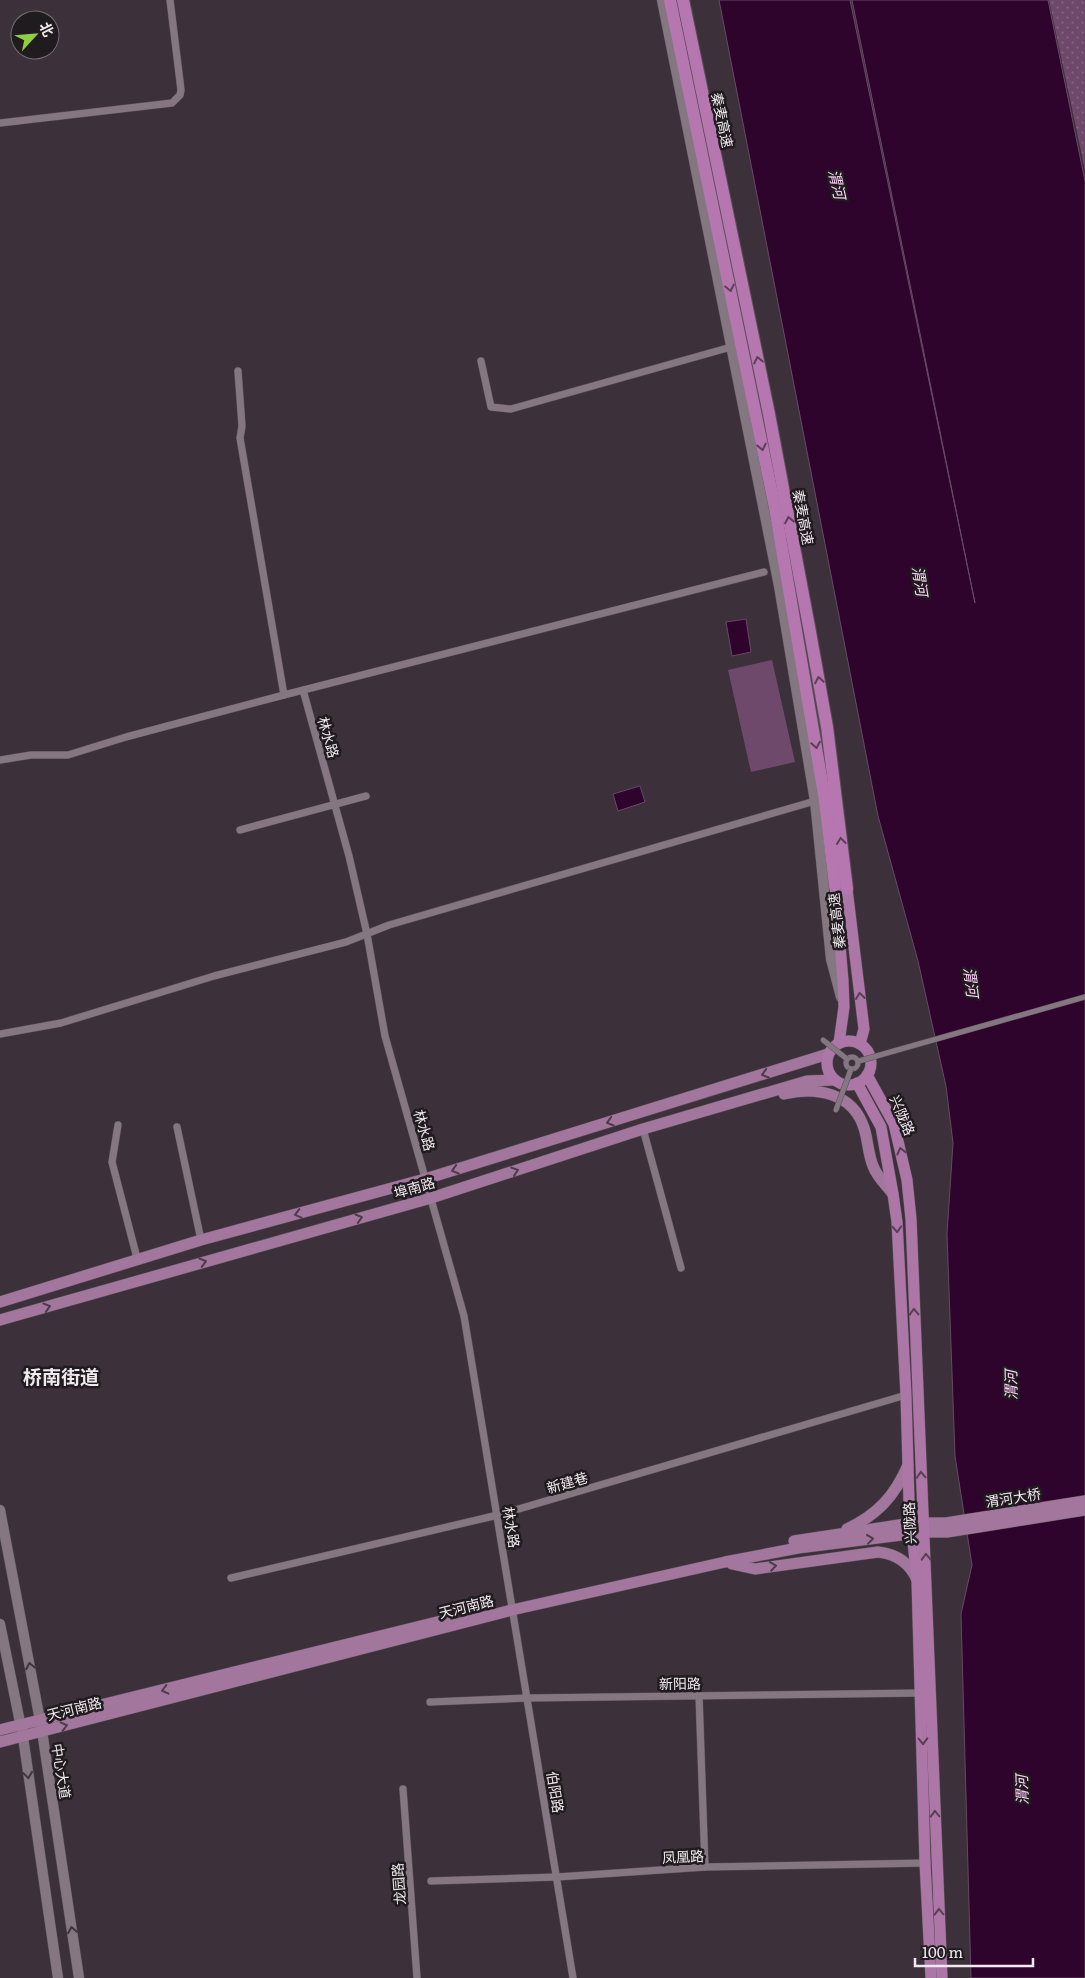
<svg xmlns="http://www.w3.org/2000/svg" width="1085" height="1978" font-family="Literata,'Noto Sans SC',serif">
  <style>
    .green { fill: #6f496b }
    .park { fill: url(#park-dots) }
    .water { fill: #2e032c; stroke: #684867 }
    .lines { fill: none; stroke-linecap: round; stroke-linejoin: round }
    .pedestrian-casing { stroke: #594f57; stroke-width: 6 }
    .minor-casing { stroke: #594f57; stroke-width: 8 }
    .secondary-casing { stroke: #594f57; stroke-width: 11 }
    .primary-casing { stroke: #594f57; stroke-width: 12 }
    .trunk-casing { stroke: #594f57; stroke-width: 12 }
    .motorway-casing { stroke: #594f57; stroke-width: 14 }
    .pedestrian { stroke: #847782; stroke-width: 5 }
    .minor { stroke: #847782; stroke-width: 7 }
    .secondary { stroke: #847782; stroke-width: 10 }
    .primary { stroke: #a2769d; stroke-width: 11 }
    .trunk { stroke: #ac76a6; stroke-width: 11 }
    .motorway { stroke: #b676af; stroke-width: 12 }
    .pedestrian-bridge-casing { stroke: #594f57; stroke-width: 6; stroke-linecap: butt }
    .pedestrian-bridge { stroke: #847782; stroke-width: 5 }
    .oneway { stroke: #5c3f59 }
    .oneway2 { stroke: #583f55 }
    .oneway3 { stroke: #4e3b4b }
    .oneway4 { stroke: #3e373d }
    .labels { text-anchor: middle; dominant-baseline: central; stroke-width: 5; stroke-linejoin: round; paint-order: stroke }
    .street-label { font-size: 14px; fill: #f1e9f0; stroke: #201b1f }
    .water-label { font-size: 15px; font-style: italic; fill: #ffd1f8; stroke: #201b1f }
    .district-label { font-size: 19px; font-weight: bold; fill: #f1e9f0; stroke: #201b1f }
  </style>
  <defs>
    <pattern id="park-dots" width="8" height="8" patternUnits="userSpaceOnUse" patternTransform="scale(1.25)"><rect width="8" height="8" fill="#6f496b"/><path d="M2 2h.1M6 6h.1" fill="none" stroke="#846380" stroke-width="1.8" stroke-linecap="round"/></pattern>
  </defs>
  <rect width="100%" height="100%" fill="#3c313a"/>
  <!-- green -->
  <path class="green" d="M 772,660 L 795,762 L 751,772 L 728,670 Z"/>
  <!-- park -->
  <path class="park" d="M 1049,0 L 1085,0 L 1085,170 Z"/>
  <!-- water -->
  <g class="water">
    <path d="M 719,0 L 850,0 L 975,603 L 852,0 L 1048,0 L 1085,181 L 1085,1978 L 971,1978 L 961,1614 L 972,1565 L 955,1456 L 947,1234 L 953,1143 L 946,1086 L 918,961 L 878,816 Z"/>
    <path d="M 746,619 L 751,652 L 732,656 L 726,622 Z"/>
    <path d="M 640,786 L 645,802 L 618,811 L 613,794 Z"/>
  </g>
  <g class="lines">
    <defs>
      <g id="pedestrian">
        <path d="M 894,1051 L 1085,997"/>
        <circle cx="852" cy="1063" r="6"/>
      </g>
      <g id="minor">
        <path d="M 0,123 L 172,103 L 180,95 L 181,90 L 170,0"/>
        <path d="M 481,361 L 491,407 L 511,409 L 731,347"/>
        <path d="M 238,371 L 242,426 L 240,438 L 284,695"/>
        <path d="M 303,690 L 349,856 L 367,934 L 385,1036 L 464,1316 L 573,1978"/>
        <path d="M 0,760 L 31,755 L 68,755 L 126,737 L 284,695 L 764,572"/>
        <path d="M 240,830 L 366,796"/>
        <path d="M 0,1034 L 61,1023 L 214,976 L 346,942 L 389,925 L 815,801"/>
        <path d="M 118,1125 L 112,1162 L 137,1258"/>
        <path d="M 177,1127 L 201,1240"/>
        <path d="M 643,1129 L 681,1268"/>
        <path d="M 231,1578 L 498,1515 L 906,1395"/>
        <path d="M 699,1695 L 705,1867"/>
        <path d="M 430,1702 L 528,1698 L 922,1693"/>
        <path d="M 403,1789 L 417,1978"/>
        <path d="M 431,1881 L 557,1877 L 705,1867 L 927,1863"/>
      </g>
      <g id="secondary">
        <path d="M 662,0 L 779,586 L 815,801 L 831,959 L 841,997"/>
        <path d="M 0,1510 L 42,1731 L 79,1978"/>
        <path d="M 0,1624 L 23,1737 L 58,1978"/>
      </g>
      <g id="primary">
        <path d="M 784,1094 C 816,1086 853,1093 864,1128 C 868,1140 868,1154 873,1166 C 877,1177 886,1185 893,1194"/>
        <path d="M 0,1302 L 201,1240 L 425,1179 L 828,1054"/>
        <path d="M 0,1320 L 431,1198 L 643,1129 L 807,1081 L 835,1080"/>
        <path d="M 847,1529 C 877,1515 895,1496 908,1465"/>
        <path d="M 794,1541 L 912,1523 L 946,1523 L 1085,1501"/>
        <path d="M 732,1564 L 755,1569 L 878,1552 C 896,1554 910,1563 917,1580"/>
        <path d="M 0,1730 L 445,1620"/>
        <path d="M 0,1742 L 512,1610 L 725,1562 L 798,1548 L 925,1532 L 947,1532 L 1085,1510"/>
      </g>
      <g id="trunk">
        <path d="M 835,886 L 843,981 L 844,1007 L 839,1043"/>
        <path d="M 847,889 L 864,1029 L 860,1044"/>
        <circle cx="849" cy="1063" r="22"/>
        <path d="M 867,1075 L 894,1124 L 907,1180 L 911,1219 L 942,1978"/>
        <path d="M 857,1083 L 881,1127 L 893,1194 L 897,1222 L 906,1395 L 909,1502 L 917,1581 L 925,1863 L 931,1978"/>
      </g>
      <g id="motorway">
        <path d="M 670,0 L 775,508 L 825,800 L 835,886"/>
        <path d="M 683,0 L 769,414 L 810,632 L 827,727 L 847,889"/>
      </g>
    </defs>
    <!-- pedestrian casing -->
    <use href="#pedestrian" class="pedestrian-casing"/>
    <!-- minor casing -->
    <use href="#minor" class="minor-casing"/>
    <!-- secondary casing -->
    <use href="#secondary" class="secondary-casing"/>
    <!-- primary casing -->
    <use href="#primary" class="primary-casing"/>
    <!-- trunk casing -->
    <use href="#trunk" class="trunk-casing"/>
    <!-- motorway casing -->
    <use href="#motorway" class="motorway-casing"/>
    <!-- pedestrian -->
    <use href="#pedestrian" class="pedestrian"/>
    <!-- minor -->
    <use href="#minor" class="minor"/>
    <!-- secondary -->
    <use href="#secondary" class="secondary"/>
    <!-- primary -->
    <use href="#primary" class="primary"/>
    <!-- trunk -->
    <use href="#trunk" class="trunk"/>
    <!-- motorway -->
    <use href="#motorway" class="motorway"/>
    <defs>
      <g id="pedestrian-bridge">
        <path d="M 823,1040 L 847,1059"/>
        <path d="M 859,1061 L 894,1051"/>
        <path d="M 836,1110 L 851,1069"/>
      </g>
    </defs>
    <!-- pedestrian-bridge casing -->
    <use href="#pedestrian-bridge" class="pedestrian-bridge-casing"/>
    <!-- pedestrian-bridge -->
    <use href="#pedestrian-bridge" class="pedestrian-bridge"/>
  </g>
  <!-- one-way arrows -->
  <defs><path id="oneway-chevron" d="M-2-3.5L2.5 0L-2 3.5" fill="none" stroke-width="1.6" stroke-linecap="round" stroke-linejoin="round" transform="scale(1.25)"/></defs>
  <g class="oneway">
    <use href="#oneway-chevron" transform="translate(730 288) rotate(78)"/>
    <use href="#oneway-chevron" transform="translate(758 360) rotate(-102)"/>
    <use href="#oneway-chevron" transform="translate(762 447) rotate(78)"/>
    <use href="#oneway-chevron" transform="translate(789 520) rotate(-101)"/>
    <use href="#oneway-chevron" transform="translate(819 680) rotate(-100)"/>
    <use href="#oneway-chevron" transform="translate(816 745) rotate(80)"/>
    <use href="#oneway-chevron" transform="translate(841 841) rotate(-97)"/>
  </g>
  <g class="oneway2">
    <use href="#oneway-chevron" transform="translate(860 996) rotate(-97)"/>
    <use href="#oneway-chevron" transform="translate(901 1151) rotate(-104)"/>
    <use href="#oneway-chevron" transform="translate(897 1229) rotate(87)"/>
    <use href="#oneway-chevron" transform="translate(914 1312) rotate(-92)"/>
    <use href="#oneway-chevron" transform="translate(921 1475) rotate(-93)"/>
    <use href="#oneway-chevron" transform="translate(926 1557) rotate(-92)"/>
    <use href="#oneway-chevron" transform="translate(923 1741) rotate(89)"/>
    <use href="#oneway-chevron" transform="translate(935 1814) rotate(-92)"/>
    <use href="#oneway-chevron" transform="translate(939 1912) rotate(-92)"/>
  </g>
  <g class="oneway3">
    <use href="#oneway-chevron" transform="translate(765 1074) rotate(163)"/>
    <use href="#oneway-chevron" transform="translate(610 1122) rotate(163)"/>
    <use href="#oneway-chevron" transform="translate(455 1170) rotate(163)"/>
    <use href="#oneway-chevron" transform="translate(515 1171) rotate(-18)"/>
    <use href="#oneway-chevron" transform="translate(298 1214) rotate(165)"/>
    <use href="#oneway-chevron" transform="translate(359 1218) rotate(-16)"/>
    <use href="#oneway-chevron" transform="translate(203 1262) rotate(-16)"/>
    <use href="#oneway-chevron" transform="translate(47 1307) rotate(-16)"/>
    <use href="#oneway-chevron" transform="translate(870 1539) rotate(-7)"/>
    <use href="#oneway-chevron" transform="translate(773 1566) rotate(-8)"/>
    <use href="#oneway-chevron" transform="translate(165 1690) rotate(166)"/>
    <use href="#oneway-chevron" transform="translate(64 1726) rotate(-14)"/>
  </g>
  <g class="oneway4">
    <use href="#oneway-chevron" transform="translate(30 1666) rotate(-101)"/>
    <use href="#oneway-chevron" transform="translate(28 1775) rotate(82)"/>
    <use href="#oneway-chevron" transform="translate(72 1930) rotate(-99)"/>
  </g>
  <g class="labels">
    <!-- street labels -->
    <g class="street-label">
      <text transform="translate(723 120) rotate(78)">秦麦高速</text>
      <text transform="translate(804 517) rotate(79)">秦麦高速</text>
      <text transform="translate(329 737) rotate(74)">林水路</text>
      <text transform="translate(836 921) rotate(-97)">秦麦高速</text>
      <text transform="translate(903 1115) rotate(67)">兴陇路</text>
      <text transform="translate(425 1130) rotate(74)">林水路</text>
      <text transform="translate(414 1187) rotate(-16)">埠南路</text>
      <text transform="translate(567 1482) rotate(-16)">新建巷</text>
      <text transform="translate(1013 1497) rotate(-9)">渭河大桥</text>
      <text transform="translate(909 1523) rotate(-93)">兴陇路</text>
      <text transform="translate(512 1527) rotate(81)">林水路</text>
      <text transform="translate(466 1606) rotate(-14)">天河南路</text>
      <text transform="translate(680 1683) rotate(-1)">新阳路</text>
      <text transform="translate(74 1708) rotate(-14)">天河南路</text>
      <text transform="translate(62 1771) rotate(81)">中心大道</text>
      <text transform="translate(556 1792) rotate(81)">伯阳路</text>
      <text transform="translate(683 1856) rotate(-3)">凤凰路</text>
      <text transform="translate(398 1884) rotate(-94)">龙园路</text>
    </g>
    <!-- water labels -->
    <g class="water-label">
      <text transform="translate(838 184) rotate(78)">渭河</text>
      <text transform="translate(921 581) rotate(81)">渭河</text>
      <text transform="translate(972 982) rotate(83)">渭河</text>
      <text transform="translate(1010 1385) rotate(-91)">渭河</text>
      <text transform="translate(1021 1790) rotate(-92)">渭河</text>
    </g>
    <!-- district labels -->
    <g class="district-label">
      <text x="61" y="1376">桥南街道</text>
    </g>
  </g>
  <!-- north arrow -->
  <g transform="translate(35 35) rotate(64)"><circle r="24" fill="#201b1f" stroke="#746d73"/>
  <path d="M0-4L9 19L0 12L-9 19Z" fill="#8fcd42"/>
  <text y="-8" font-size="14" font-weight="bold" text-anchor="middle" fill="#f1e9f0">北</text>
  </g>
  <!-- scale -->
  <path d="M915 1958v8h118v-8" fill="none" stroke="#f1e9f0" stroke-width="2.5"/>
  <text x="922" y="1958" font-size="15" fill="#f1e9f0" stroke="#201b1f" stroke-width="4" paint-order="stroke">100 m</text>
</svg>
